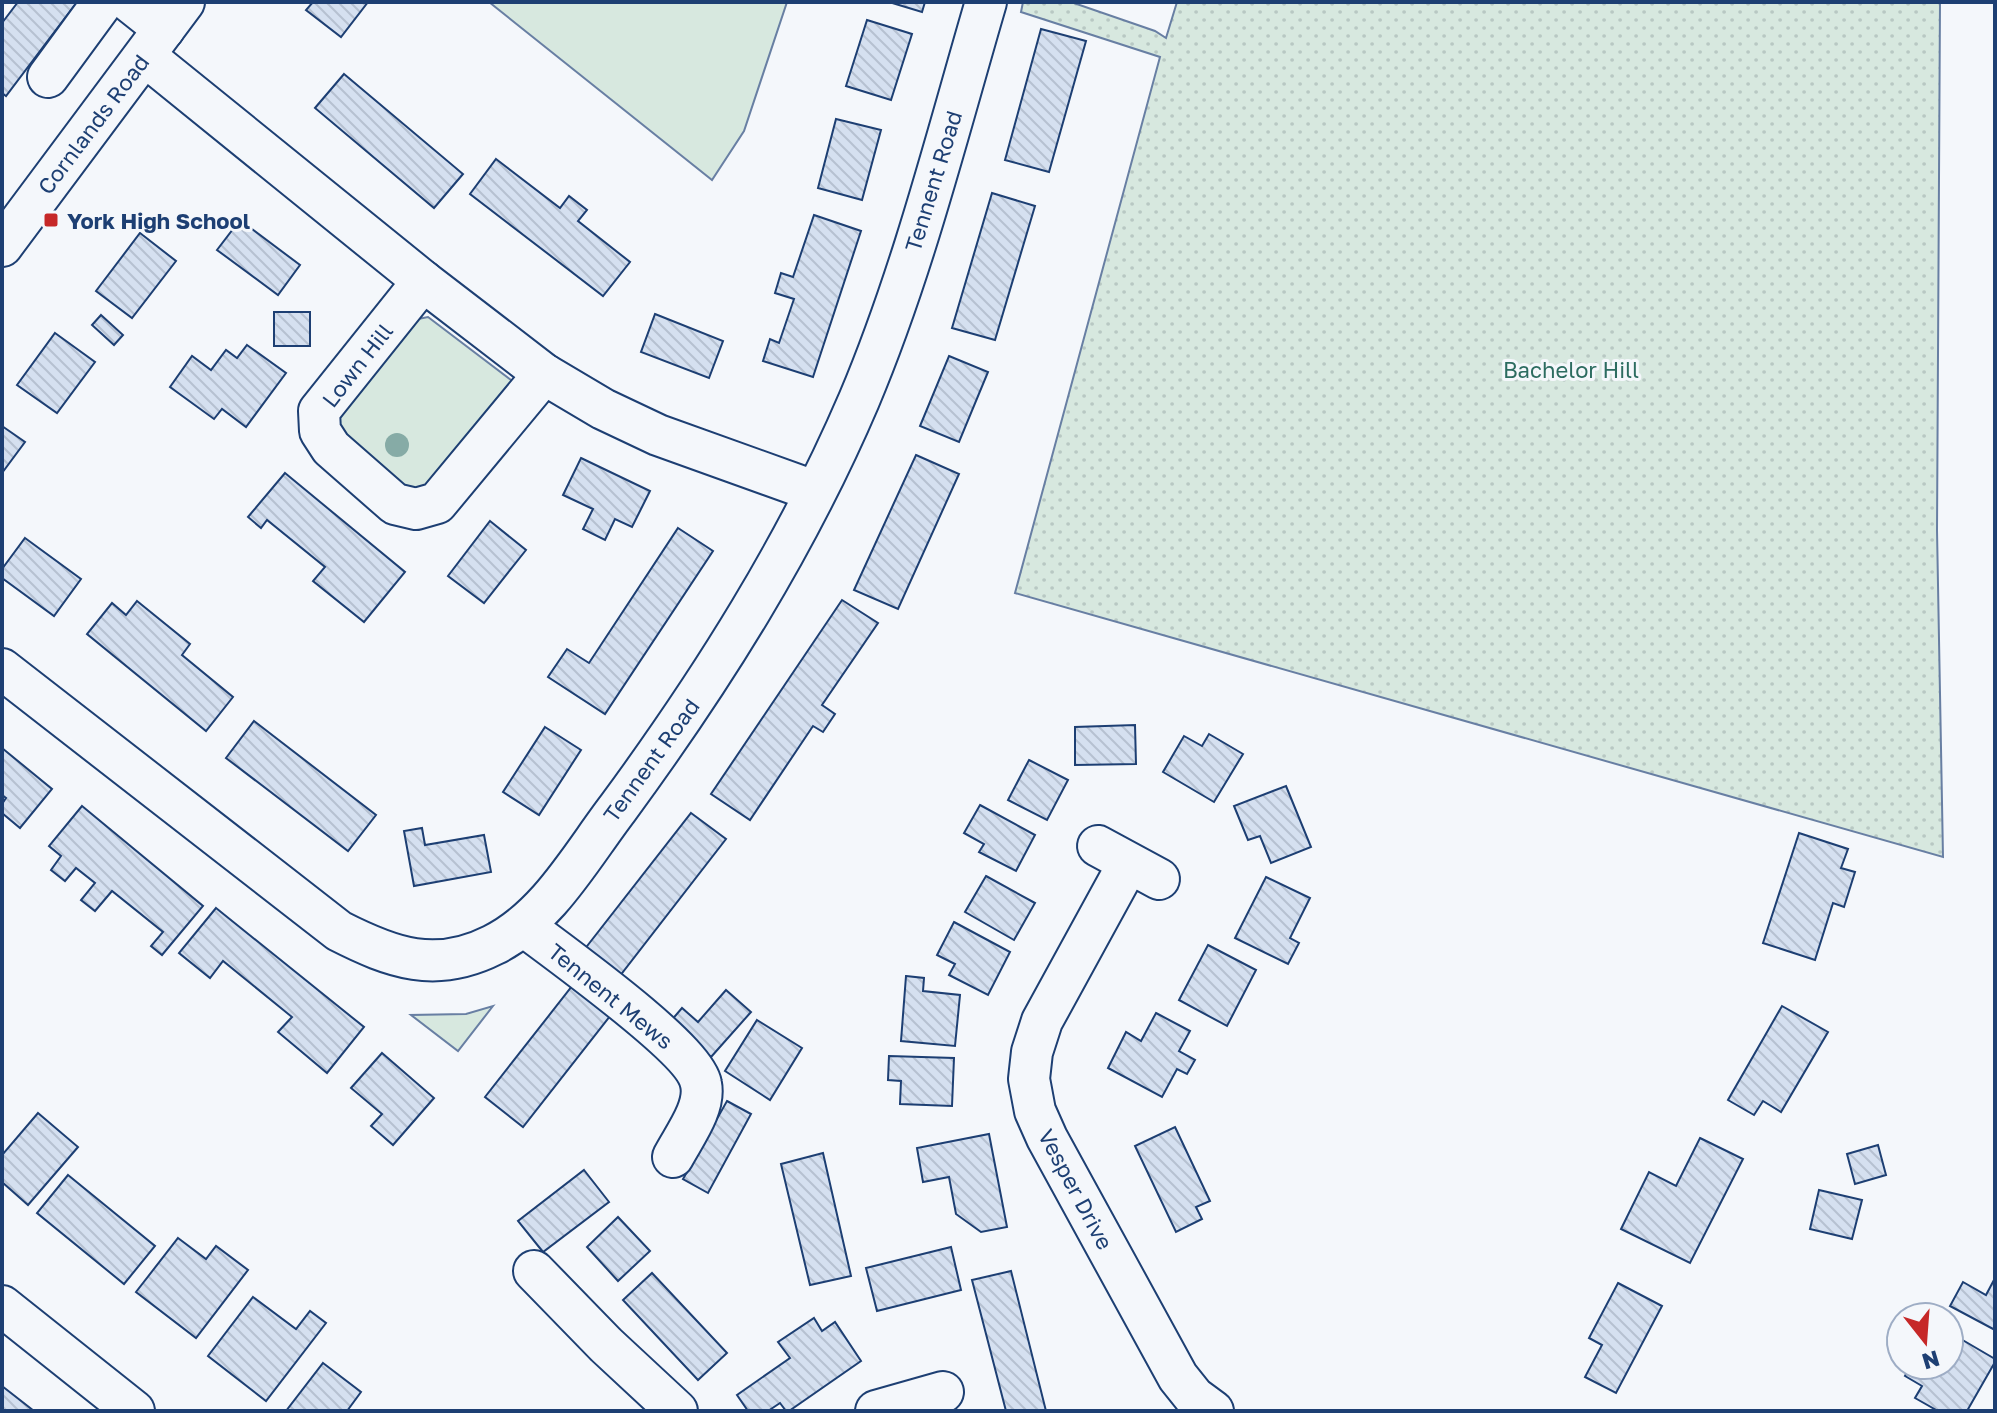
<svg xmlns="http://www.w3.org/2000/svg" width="1997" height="1413" font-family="'Golos Text',sans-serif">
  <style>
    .green { fill: #d7e8df; stroke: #687fa3; stroke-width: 2 }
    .park { fill: url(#park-dots); stroke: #687fa3; stroke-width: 2 }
    .building { fill: url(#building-back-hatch); stroke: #1d3f73; stroke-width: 2 }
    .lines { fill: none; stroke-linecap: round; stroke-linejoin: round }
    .minor-casing { stroke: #1d3f73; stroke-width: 44 }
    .minor { stroke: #f4f7fb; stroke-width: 40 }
    .tree { fill: #86aba6 }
    .poi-dot { fill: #c62828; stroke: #f4f7fb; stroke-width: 3 }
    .labels { text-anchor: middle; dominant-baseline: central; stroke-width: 6; stroke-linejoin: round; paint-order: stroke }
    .street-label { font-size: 22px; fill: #1d3f73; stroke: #f4f7fb }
    .poi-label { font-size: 22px; font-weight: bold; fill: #1d3f73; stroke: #f4f7fb; text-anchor: start }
    .park-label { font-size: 22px; fill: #2c6c60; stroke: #f4f7fb }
  </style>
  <defs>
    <pattern id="park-dots" width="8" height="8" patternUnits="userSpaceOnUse" patternTransform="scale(2)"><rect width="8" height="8" fill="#d7e8df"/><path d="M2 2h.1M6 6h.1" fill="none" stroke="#b8c8c3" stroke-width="1.8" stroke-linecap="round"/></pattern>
    <pattern id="building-back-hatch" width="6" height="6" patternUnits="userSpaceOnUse" patternTransform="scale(2)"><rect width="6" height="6" fill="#d5e0f0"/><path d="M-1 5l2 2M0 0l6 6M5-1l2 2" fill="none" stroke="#b6c1d1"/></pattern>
  </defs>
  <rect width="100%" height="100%" fill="#f4f7fb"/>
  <!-- green -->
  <g class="green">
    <path d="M 489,2 L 787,2 L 744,131 L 712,180 Z"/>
    <path d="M 428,317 L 511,380 L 513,398 L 425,497 L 406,497 L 334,435 L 330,414 L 413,320 Z"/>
    <path d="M 493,1006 L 458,1051 L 411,1015 L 466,1014 Z"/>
  </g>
  <!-- park -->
  <path class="park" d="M 1023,2 L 1071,2 L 1155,31 L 1166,38 L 1177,2 L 1940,2 L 1937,530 L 1943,857 L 1015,593 L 1160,57 L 1021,12 Z"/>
  <!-- building -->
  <g class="building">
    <path d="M 18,2 L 77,2 L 6,96 L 2,93 L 2,23 Z"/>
    <path d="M 313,2 L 368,2 L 341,37 L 306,10 Z"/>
    <path d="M 889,2 L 925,2 L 922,12 Z"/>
    <path d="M 867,20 L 912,34 L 891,100 L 846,86 Z"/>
    <path d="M 1041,29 L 1086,41 L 1049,172 L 1005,160 Z"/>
    <path d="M 344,74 L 463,174 L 434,208 L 315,108 Z"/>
    <path d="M 836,119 L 881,130 L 862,200 L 818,188 Z"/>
    <path d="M 496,159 L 560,208 L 569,196 L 587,210 L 578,221 L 630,262 L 603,296 L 470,194 Z"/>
    <path d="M 992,193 L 1035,206 L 995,340 L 952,328 Z"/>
    <path d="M 814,215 L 861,231 L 813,377 L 763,361 L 770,339 L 779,343 L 794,299 L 775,293 L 781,273 L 793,277 Z"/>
    <path d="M 240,220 L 300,265 L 278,295 L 217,250 Z"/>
    <path d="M 140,233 L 176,261 L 132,318 L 96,291 Z"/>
    <rect x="274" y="312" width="36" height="34"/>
    <path d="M 655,314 L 723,341 L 709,378 L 641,352 Z"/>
    <path d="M 101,315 L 123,335 L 114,345 L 92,325 Z"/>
    <path d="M 55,333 L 95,362 L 57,413 L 17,385 Z"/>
    <path d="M 247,345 L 286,373 L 246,427 L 222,409 L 214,419 L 170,387 L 192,356 L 211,370 L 226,350 L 237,358 Z"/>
    <path d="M 949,356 L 988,372 L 959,442 L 920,426 Z"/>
    <path d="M 2,426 L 25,442 L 2,473 Z"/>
    <path d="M 916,455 L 959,474 L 898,609 L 854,590 Z"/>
    <path d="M 581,458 L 650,491 L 632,527 L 615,519 L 605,540 L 583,529 L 593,509 L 563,495 Z"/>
    <path d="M 285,473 L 405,572 L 364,622 L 313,581 L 325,567 L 267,520 L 261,528 L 248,517 Z"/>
    <path d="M 490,521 L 526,550 L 484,603 L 448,576 Z"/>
    <path d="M 678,528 L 713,551 L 605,714 L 548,677 L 567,649 L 589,663 Z"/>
    <path d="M 25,538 L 81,579 L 54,616 L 2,578 L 2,569 Z"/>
    <path d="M 842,600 L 878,623 L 822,705 L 835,714 L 823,732 L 813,726 L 750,820 L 711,794 Z"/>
    <path d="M 137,601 L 190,644 L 182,655 L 233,697 L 206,731 L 87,634 L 112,603 L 126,615 Z"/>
    <path d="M 254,721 L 376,815 L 348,851 L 226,758 Z"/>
    <path d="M 1135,725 L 1136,764 L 1075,765 L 1075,727 Z"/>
    <path d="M 545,727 L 581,750 L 539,815 L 503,792 Z"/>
    <path d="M 1209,734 L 1243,754 L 1214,802 L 1163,772 L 1184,736 L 1202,746 Z"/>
    <path d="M 2,748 L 52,789 L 20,828 L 2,813 L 2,804 L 6,798 L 2,795 Z"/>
    <path d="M 1029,760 L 1068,780 L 1047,820 L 1008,800 Z"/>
    <path d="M 1286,786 L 1311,847 L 1271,863 L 1260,836 L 1248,840 L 1234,806 Z"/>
    <path d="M 980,805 L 1035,835 L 1016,871 L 979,852 L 984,844 L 964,833 Z"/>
    <path d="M 82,806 L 203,906 L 162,955 L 151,946 L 163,932 L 112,891 L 95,911 L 81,900 L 95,883 L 76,868 L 65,881 L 51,870 L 61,856 L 49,846 Z"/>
    <path d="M 691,813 L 726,839 L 619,977 L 584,950 Z"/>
    <path d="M 422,828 L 425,845 L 484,835 L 491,872 L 414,886 L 404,831 Z"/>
    <path d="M 1799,833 L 1848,849 L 1841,868 L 1855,872 L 1844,907 L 1833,903 L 1815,960 L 1763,943 Z"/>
    <path d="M 986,876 L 1035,903 L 1014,940 L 965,912 Z"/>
    <path d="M 1266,877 L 1310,898 L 1290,938 L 1299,943 L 1288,964 L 1235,938 Z"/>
    <path d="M 216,908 L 364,1027 L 327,1073 L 278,1032 L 292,1017 L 223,961 L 210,978 L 179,953 Z"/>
    <path d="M 954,922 L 1010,952 L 988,995 L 949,975 L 955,964 L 937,955 Z"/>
    <path d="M 1208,945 L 1256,970 L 1227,1026 L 1179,1000 Z"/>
    <path d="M 906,976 L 924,978 L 923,991 L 960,995 L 955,1046 L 901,1041 Z"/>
    <path d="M 576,981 L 614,1011 L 523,1127 L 485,1097 Z"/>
    <path d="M 726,990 L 751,1012 L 711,1057 L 670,1022 L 682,1008 L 698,1022 Z"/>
    <path d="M 1782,1006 L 1828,1032 L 1781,1112 L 1763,1101 L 1754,1115 L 1728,1100 Z"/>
    <path d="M 1156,1013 L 1190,1031 L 1179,1051 L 1195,1060 L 1187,1074 L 1177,1069 L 1162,1097 L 1108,1068 L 1126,1032 L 1141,1041 Z"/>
    <path d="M 757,1020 L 802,1048 L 770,1100 L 725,1071 Z"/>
    <path d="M 382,1053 L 434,1098 L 393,1145 L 371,1126 L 382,1114 L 351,1088 Z"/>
    <path d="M 889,1056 L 954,1058 L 952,1106 L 900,1104 L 901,1081 L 888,1080 Z"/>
    <path d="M 727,1101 L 751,1114 L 708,1193 L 683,1179 Z"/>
    <path d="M 38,1113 L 78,1147 L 28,1205 L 2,1182 L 2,1155 Z"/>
    <path d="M 1175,1127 L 1210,1201 L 1196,1207 L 1202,1219 L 1176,1232 L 1135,1146 Z"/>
    <path d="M 989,1134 L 1007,1227 L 981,1232 L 956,1214 L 949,1177 L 923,1182 L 917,1148 Z"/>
    <path d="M 1700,1138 L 1743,1159 L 1690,1263 L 1621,1229 L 1649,1172 L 1676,1186 Z"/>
    <path d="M 1878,1145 L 1886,1175 L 1855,1184 L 1847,1154 Z"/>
    <path d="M 823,1153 L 851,1276 L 810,1285 L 781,1164 Z"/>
    <path d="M 584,1170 L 609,1202 L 543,1252 L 518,1221 Z"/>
    <path d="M 68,1175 L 155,1246 L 124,1284 L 37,1213 Z"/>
    <path d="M 1819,1190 L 1862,1200 L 1852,1239 L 1810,1229 Z"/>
    <path d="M 618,1217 L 650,1251 L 618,1281 L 587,1247 Z"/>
    <path d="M 178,1238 L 206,1259 L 216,1246 L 248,1270 L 196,1338 L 136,1292 Z"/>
    <path d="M 951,1247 L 961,1290 L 877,1311 L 866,1268 Z"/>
    <path d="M 1011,1271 L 1046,1411 L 1006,1411 L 972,1280 Z"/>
    <path d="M 652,1273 L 727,1353 L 698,1380 L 623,1300 Z"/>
    <path d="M 1995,1278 L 1995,1330 L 1950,1306 L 1963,1282 L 1986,1295 Z"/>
    <path d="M 1618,1283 L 1662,1306 L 1616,1393 L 1585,1377 L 1602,1345 L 1589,1338 Z"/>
    <path d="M 253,1297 L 296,1329 L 310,1311 L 326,1323 L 266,1401 L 208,1356 Z"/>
    <path d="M 814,1318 L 822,1331 L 835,1322 L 861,1361 L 789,1411 L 786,1411 L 780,1403 L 768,1411 L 748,1411 L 737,1395 L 790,1358 L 778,1342 Z"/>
    <path d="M 1954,1335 L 1995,1359 L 1995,1362 L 1967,1411 L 1938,1411 L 1915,1398 L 1922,1386 L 1905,1376 L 1911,1365 L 1949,1365 L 1949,1343 Z"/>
    <path d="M 323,1363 L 361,1392 L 347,1411 L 286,1411 Z"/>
    <path d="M 2,1386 L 34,1411 L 2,1411 Z"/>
  </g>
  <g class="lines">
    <defs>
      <g id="minor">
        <path d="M 130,2 L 164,29"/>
        <path d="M 145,56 L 423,281 L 544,374 L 603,409 L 658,435 L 814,491"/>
        <path d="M 48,77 L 103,2"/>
        <path d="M 2,246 L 184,2"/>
        <path d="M 423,281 L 319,411 L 320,431 L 331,448 L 395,504 L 416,509 L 437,503 L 544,374"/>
        <path d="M 2,669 L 339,931 C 392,958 436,974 493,945 C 548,918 582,855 618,808 C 712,680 796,547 859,400 C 913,272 947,135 986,2"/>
        <path d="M 1098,846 L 1159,879"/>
        <path d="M 1128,864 L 1042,1021 L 1032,1052 L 1029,1079 L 1035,1111 L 1047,1138 L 1178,1377 L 1194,1397 L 1213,1411"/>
        <path d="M 524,926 C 558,952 695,1049 701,1084 C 706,1108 684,1136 673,1157"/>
        <path d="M 534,1271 L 606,1345 L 677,1411"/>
        <path d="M 2,1306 L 134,1411"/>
        <path d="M 876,1411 L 943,1392"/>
      </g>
    </defs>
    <!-- minor casing -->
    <use href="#minor" class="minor-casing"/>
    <!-- minor -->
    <use href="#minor" class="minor"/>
  </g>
  <!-- trees -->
  <circle class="tree" cx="397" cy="445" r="12"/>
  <!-- markers -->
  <rect class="poi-dot" x="43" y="212" width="16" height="16" rx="4"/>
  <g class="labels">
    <!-- street labels -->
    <g class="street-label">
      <text transform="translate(93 124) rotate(-53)">Cornlands Road</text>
      <text transform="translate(933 181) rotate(-73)">Tennent Road</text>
      <text transform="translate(357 365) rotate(-52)">Lown Hill</text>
      <text transform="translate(651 760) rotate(-54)">Tennent Road</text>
      <text transform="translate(611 996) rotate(39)">Tennent Mews</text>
      <text transform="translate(1076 1189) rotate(62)">Vesper Drive</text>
    </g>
    <!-- poi labels -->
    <g class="poi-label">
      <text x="67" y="220">York High School</text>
    </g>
    <!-- park labels -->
    <g class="park-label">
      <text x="1571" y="369">Bachelor Hill</text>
    </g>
  </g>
  <!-- border -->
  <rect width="1997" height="1413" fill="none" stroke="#1d3f73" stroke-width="8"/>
  <!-- north arrow -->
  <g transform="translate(1925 1341) rotate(163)"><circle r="38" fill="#f4f7fb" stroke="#9eadc5" stroke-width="2"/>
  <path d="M0-6L14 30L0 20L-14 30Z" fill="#c62828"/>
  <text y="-12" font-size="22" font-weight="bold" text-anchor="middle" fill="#1d3f73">N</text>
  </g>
</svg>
